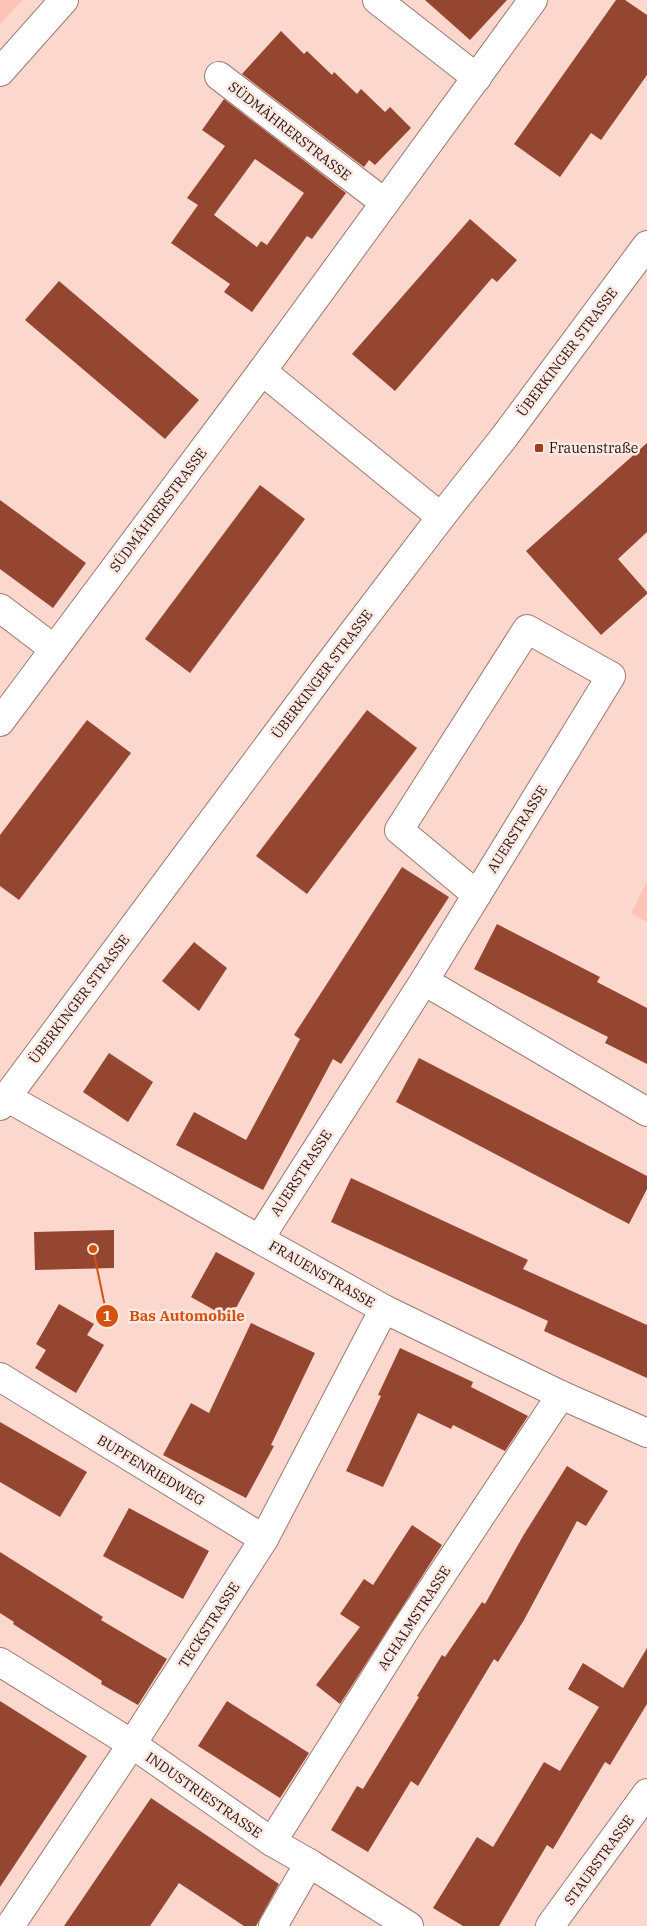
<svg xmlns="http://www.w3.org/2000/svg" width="647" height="1926" font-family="'IBM Plex Serif',serif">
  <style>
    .green { fill: #fcc4b4 }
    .building { fill: #954631; fill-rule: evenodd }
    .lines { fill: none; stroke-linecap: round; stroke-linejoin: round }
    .minor-casing { stroke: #9b7a71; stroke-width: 30 }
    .major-casing { stroke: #9b7a71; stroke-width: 30 }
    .minor { stroke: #fff; stroke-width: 28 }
    .major { stroke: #fff; stroke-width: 28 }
    .poi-dot { fill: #a33b1f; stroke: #fee8e1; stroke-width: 2 }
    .labels { text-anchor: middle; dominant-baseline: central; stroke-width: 5; stroke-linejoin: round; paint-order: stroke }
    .street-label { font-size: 14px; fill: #231713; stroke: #fee8e1 }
    .poi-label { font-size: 14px; fill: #231713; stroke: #fee8e1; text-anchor: start }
    .leader { fill: none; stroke: #d4520d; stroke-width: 2 }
    .callout-dot { fill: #d4520d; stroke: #fee8e1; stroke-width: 2 }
    .mark-label { font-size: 15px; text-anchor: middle; font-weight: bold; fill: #fff }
    .callout-label { font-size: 15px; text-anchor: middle; font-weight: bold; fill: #d4520d; stroke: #fee8e1; stroke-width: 5; stroke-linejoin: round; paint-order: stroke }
  </style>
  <rect width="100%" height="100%" fill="#fcd7cd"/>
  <!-- green -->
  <g class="green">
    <path d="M 0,0 L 22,0 L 0,25 Z"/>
    <path d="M 647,881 L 647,922 L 631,914 Z"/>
  </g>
  <!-- building -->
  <g class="building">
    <path d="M 425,0 L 507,0 L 470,40 Z"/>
    <path d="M 616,0 L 625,0 L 647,15 L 647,75 L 601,140 L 591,133 L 560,177 L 514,144 Z"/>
    <path d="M 281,31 L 304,54 L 307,51 L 332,75 L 334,72 L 357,94 L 361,89 L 385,112 L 390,107 L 411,128 L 375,165 L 369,160 L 364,167 L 242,74 Z"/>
    <path d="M 224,99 L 346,193 L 312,239 L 307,236 L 252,312 L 224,292 L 230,284 L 171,243 L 198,205 L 187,198 L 225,146 L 202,130 ZM 255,159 L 304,193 L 267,245 L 261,241 L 257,247 L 214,215 Z"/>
    <path d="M 470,219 L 517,260 L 497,282 L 492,278 L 395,391 L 352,354 Z"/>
    <path d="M 59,281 L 199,400 L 165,439 L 25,320 Z"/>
    <path d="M 647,443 L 647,532 L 618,559 L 647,592 L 647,594 L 601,635 L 526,551 Z"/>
    <path d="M 260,485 L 305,519 L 190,673 L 145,639 Z"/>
    <path d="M 0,500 L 86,563 L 53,608 L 0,569 Z"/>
    <path d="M 367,710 L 417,748 L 307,894 L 256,856 Z"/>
    <path d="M 87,720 L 131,753 L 19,900 L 0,886 L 0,835 Z"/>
    <path d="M 402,867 L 449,897 L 341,1064 L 333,1059 L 263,1190 L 176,1145 L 194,1112 L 246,1140 L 300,1039 L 294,1035 Z"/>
    <path d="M 497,924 L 600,977 L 597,982 L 647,1008 L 647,1064 L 605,1043 L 608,1037 L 474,969 Z"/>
    <path d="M 194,942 L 227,968 L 199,1011 L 162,981 Z"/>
    <path d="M 109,1053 L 153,1082 L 128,1122 L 83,1092 Z"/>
    <path d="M 419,1058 L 647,1176 L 647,1189 L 629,1224 L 396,1102 Z"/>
    <path d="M 351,1178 L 528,1260 L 523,1269 L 647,1325 L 647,1378 L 544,1331 L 548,1321 L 331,1222 Z"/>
    <path d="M 114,1230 L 114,1268 L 35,1270 L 34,1232 Z"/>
    <path d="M 216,1252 L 255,1273 L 230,1319 L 191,1297 Z"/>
    <path d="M 59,1304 L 94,1324 L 87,1335 L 104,1345 L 76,1393 L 35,1368 L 46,1350 L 36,1344 Z"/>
    <path d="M 251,1323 L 315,1353 L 271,1445 L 274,1446 L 246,1498 L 163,1455 L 191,1403 L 209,1413 Z"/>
    <path d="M 400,1348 L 473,1382 L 471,1387 L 528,1416 L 505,1451 L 453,1425 L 451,1429 L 418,1413 L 383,1487 L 346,1471 L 381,1396 L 378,1395 Z"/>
    <path d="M 0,1422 L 87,1472 L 60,1517 L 0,1482 Z"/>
    <path d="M 567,1466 L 608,1491 L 586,1526 L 577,1521 L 524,1620 L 498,1662 L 494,1659 L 418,1786 L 411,1781 L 368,1852 L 331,1830 L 357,1786 L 363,1789 L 419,1697 L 417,1696 L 442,1655 L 445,1657 L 482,1602 L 485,1604 L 523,1536 Z"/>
    <path d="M 129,1508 L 209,1551 L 183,1599 L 103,1556 Z"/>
    <path d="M 412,1525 L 442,1545 L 340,1704 L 316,1685 L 360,1627 L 340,1614 L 364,1579 L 373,1585 Z"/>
    <path d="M 0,1552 L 103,1617 L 101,1620 L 167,1659 L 138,1705 L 101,1684 L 102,1681 L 13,1624 L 14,1622 L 0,1613 Z"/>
    <path d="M 647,1648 L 647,1704 L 610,1765 L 605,1762 L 553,1849 L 547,1845 L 499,1926 L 463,1926 L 433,1908 L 477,1837 L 493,1847 L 544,1762 L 560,1771 L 599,1707 L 568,1689 L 583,1663 L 623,1688 Z"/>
    <path d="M 0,1701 L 87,1756 L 0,1887 Z"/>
    <path d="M 227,1701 L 309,1753 L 280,1798 L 198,1746 Z"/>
    <path d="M 151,1798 L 279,1884 L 256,1926 L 244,1926 L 179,1883 L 150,1926 L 64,1926 Z"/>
  </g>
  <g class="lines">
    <defs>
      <g id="minor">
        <path d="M 377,0 L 477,78"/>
        <path d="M 0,72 L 64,0"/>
        <path d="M 219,76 L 385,203"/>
        <path d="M 262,371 L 441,517"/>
        <path d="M 0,608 L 54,649"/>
        <path d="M 0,722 L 262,371 L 533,0"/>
        <path d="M 424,981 L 611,676 L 527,629 L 399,830 L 477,895"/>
        <path d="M 6,1097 L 384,1309 L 561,1395 L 647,1433"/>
        <path d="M 260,1238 L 424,981 L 647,1112"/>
        <path d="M 0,1377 L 264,1539"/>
        <path d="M 0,1662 L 132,1744 L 272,1842 L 309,1863 L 409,1926"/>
        <path d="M 272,1842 L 407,1627 L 561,1395"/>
        <path d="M 10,1926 L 132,1744 L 264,1539 L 384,1309"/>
        <path d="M 273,1926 L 309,1863"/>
        <path d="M 550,1926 L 647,1793"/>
      </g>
      <path id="major" d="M 0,1106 L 326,668 L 441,517 L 505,436 L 647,245"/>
    </defs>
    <!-- minor casing -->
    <use href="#minor" class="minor-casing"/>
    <!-- major casing -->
    <use href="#major" class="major-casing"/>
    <!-- minor -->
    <use href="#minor" class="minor"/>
    <!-- major -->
    <use href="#major" class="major"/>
  </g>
  <!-- markers -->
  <rect class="poi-dot" x="534" y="443" width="10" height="10" rx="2.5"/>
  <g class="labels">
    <!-- street labels -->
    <g class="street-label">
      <text transform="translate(290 131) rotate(38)">SÜDMÄHRERSTRASSE</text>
      <text transform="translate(567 352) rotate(-53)">ÜBERKINGER STRASSE</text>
      <text transform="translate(158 510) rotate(-53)">SÜDMÄHRERSTRASSE</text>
      <text transform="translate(322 674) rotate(-53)">ÜBERKINGER STRASSE</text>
      <text transform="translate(517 829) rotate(-58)">AUERSTRASSE</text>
      <text transform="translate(79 999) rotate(-53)">ÜBERKINGER STRASSE</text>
      <text transform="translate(301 1173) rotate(-57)">AUERSTRASSE</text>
      <text transform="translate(322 1274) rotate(30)">FRAUENSTRASSE</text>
      <text transform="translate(151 1470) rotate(31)">BUPFENRIEDWEG</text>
      <text transform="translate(414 1618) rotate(-57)">ACHALMSTRASSE</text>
      <text transform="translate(209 1625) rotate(-57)">TECKSTRASSE</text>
      <text transform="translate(204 1795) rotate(35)">INDUSTRIESTRASSE</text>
      <text transform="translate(599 1860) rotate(-54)">STAUBSTRASSE</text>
    </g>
    <!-- poi labels -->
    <g class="poi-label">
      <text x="549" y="448">Frauenstraße</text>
    </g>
  </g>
  <!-- callouts -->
  <path class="leader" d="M93 1249L107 1316"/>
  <g class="callout-dot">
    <circle cx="93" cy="1249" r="5"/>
    <circle cx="107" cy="1316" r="12"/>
  </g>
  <g class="mark-label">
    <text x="107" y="1321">1</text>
  </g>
  <g class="callout-label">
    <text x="187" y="1321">Bas Automobile</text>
  </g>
</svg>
